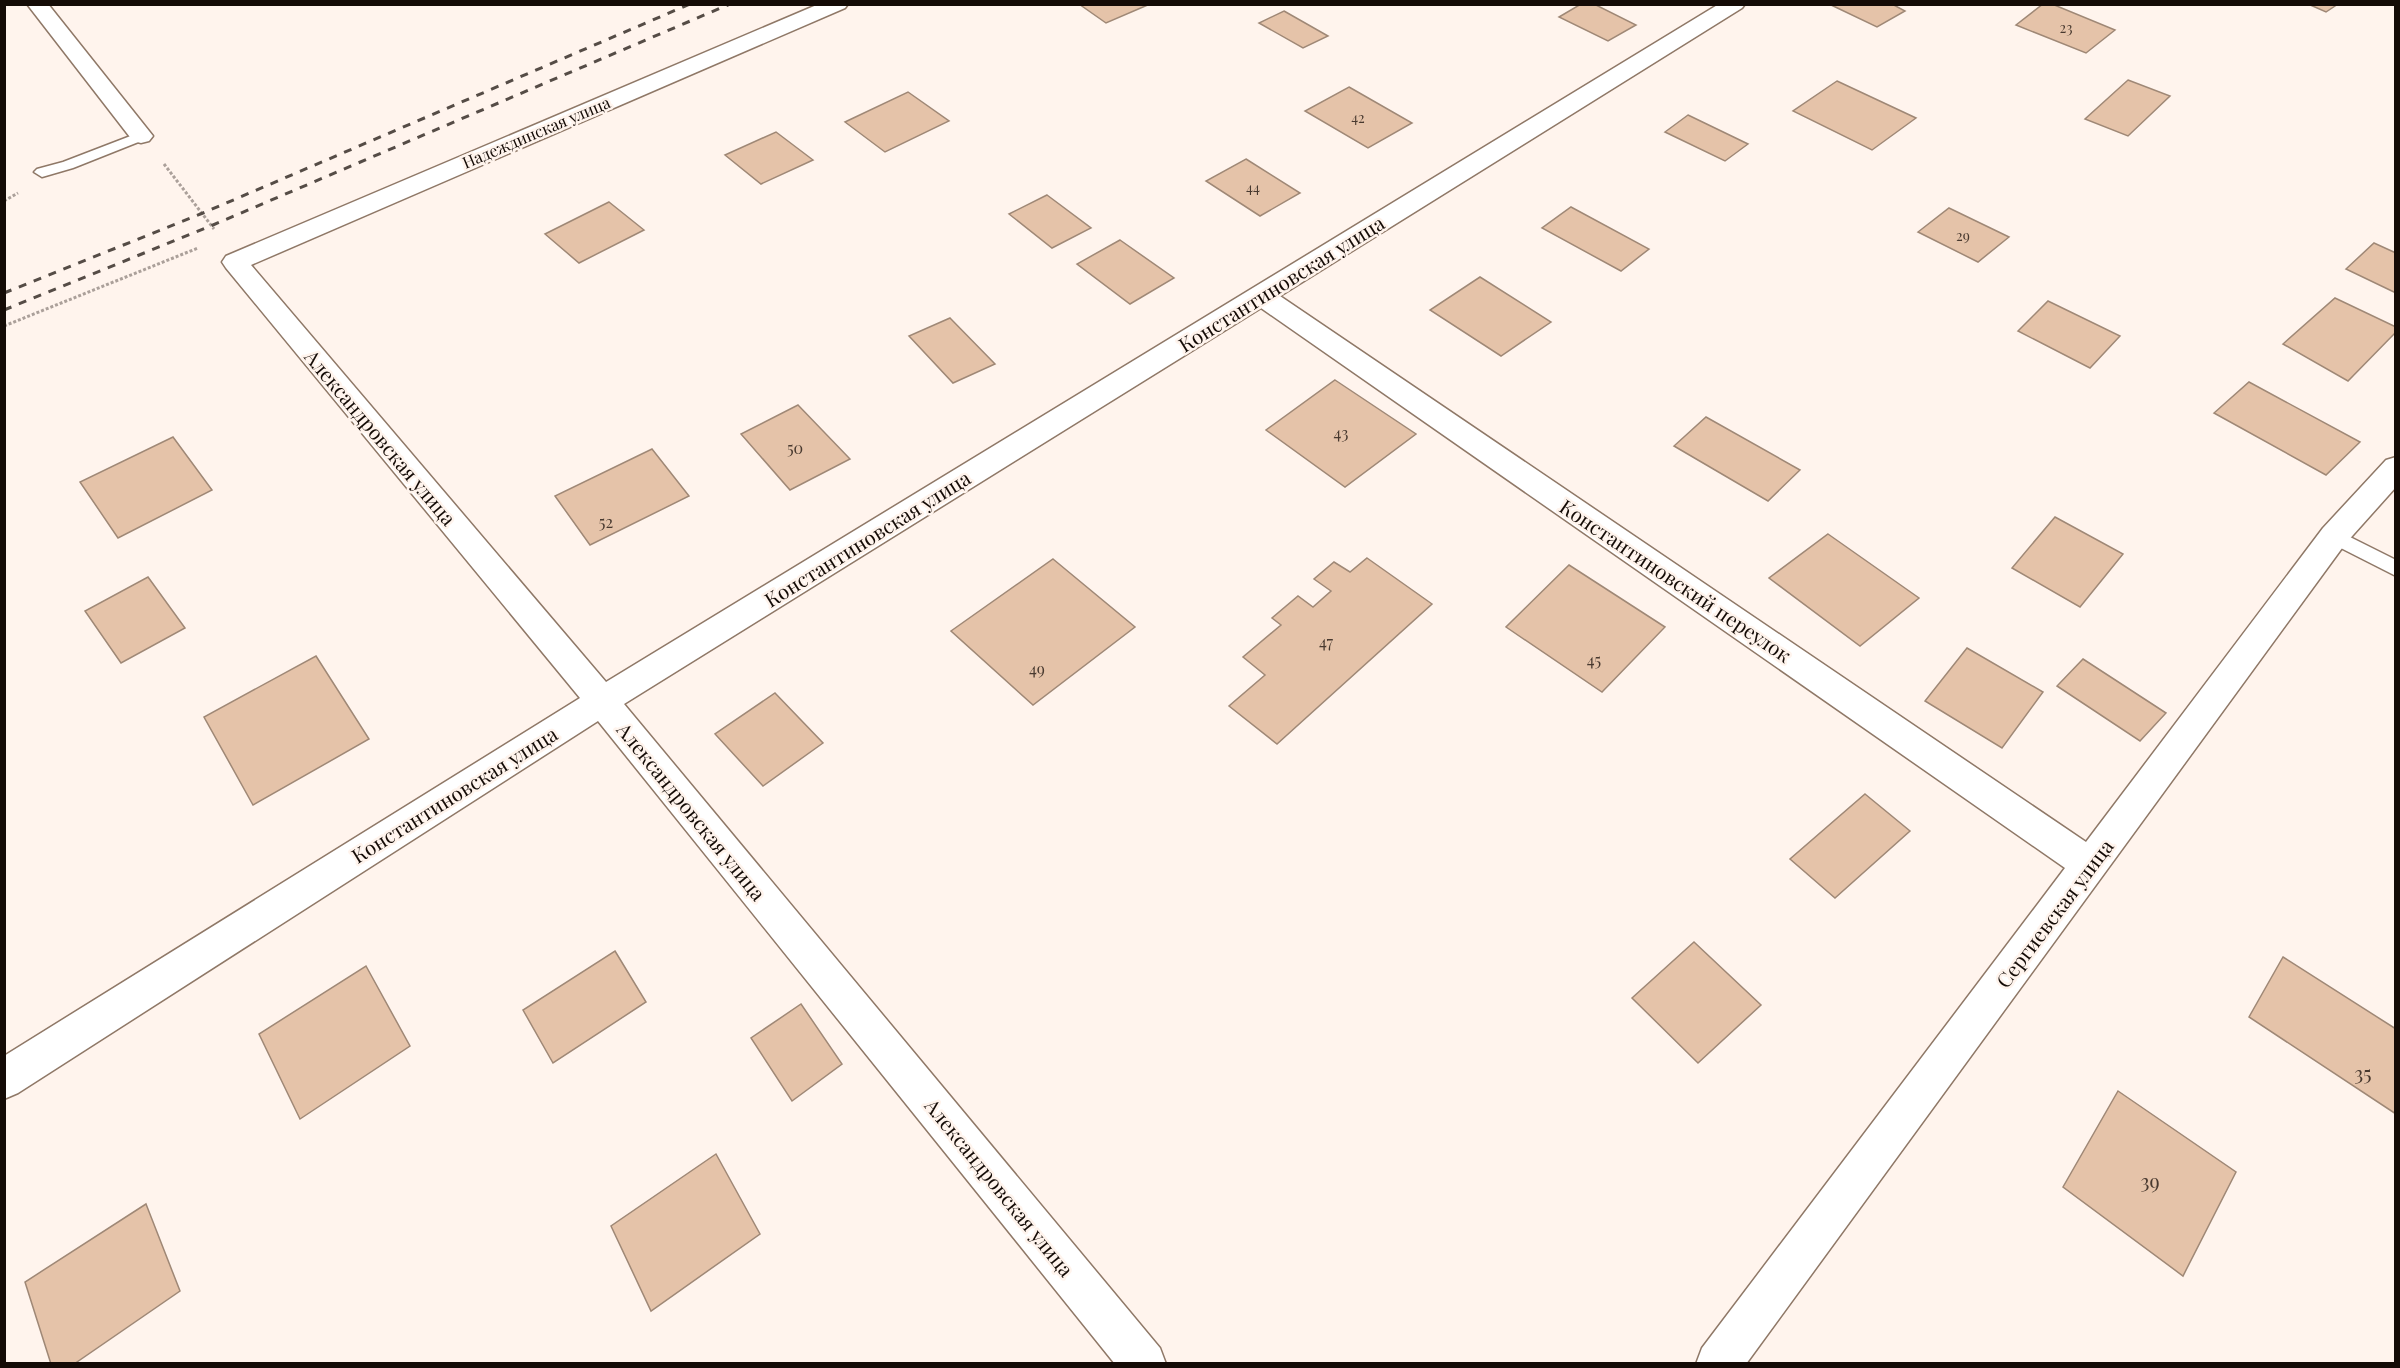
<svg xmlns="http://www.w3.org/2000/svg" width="2400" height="1368" font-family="'Playfair Display',serif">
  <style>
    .building { fill: #e5c3a9; stroke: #9f8876; stroke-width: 1.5 }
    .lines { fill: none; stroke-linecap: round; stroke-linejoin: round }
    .service-casing { stroke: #8f7867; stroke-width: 3 }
    .minor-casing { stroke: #8f7867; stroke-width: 3 }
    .path { stroke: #aba09a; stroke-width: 3; stroke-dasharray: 3 2; stroke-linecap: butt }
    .service { fill: #fff; fill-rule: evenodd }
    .minor { fill: #fff; fill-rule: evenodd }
    .rail { stroke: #554c46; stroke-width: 3; stroke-dasharray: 8 8; stroke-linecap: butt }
    .labels { text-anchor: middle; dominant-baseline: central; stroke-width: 5; stroke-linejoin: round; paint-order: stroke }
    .far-number-label { font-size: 14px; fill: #48392f }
    .far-street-label { font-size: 16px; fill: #140b06; stroke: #fff4ed }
    .number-label { font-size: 16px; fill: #48392f }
    .street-label { font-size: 20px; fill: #140b06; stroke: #fff4ed }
    .near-number-label { font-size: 20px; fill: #48392f }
  </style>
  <rect width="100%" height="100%" fill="#fff4ed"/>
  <!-- building -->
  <g class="building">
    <path d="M 1079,4 L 1150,4 L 1106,23 Z"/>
    <path d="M 1581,4 L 1594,4 L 1636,25 L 1608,41 L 1559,17 Z"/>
    <path d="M 1829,4 L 1892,4 L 1905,11 L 1877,27 Z"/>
    <path d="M 2043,4 L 2052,4 L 2115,30 L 2086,53 L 2016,25 Z"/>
    <path d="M 2308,4 L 2338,4 L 2326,12 Z"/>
    <path d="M 1284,11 L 1328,36 L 1303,48 L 1259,23 Z"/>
    <path d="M 2128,80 L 2170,96 L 2128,136 L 2085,119 Z"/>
    <path d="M 1837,81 L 1916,118 L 1872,150 L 1793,111 Z"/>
    <path d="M 1349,87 L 1412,123 L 1368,148 L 1305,111 Z"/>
    <path d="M 908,92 L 949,121 L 885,152 L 845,122 Z"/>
    <path d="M 1688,115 L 1748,144 L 1725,161 L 1665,132 Z"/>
    <path d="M 776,132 L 813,160 L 761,184 L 725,155 Z"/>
    <path d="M 1246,159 L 1300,193 L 1260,216 L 1206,181 Z"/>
    <path d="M 1047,195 L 1091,228 L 1052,248 L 1009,214 Z"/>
    <path d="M 609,202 L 644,230 L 579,263 L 545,234 Z"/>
    <path d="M 1571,207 L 1649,249 L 1621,271 L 1542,228 Z"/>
    <path d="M 1949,208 L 2009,237 L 1978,262 L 1918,232 Z"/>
    <path d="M 1120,240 L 1174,278 L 1130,304 L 1077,264 Z"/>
    <path d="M 2374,243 L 2396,253 L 2396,293 L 2346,269 Z"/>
    <path d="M 1480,277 L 1551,322 L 1501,356 L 1430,310 Z"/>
    <path d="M 2335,298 L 2396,327 L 2396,332 L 2348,381 L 2283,344 Z"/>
    <path d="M 2048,301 L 2120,336 L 2090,368 L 2018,331 Z"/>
    <path d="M 950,318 L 995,364 L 953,383 L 909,336 Z"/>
    <path d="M 1335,380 L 1416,434 L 1345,487 L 1266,430 Z"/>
    <path d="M 2249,382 L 2360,442 L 2326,475 L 2214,413 Z"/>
    <path d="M 798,405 L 850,459 L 790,490 L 741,434 Z"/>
    <path d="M 1706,417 L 1800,470 L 1768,501 L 1674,446 Z"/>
    <path d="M 173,437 L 212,490 L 118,538 L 80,482 Z"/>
    <path d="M 652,449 L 689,496 L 590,545 L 555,496 Z"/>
    <path d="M 2055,517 L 2123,554 L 2080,607 L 2012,568 Z"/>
    <path d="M 1828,534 L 1919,598 L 1860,646 L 1769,578 Z"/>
    <path d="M 1367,558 L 1432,604 L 1277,744 L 1229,706 L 1265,675 L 1243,657 L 1281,625 L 1272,618 L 1298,596 L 1313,607 L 1331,591 L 1314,579 L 1334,562 L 1350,572 Z"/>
    <path d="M 1053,559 L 1135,627 L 1033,705 L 951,631 Z"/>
    <path d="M 1569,565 L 1665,627 L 1602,692 L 1506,627 Z"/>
    <path d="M 148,577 L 185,628 L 121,663 L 85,611 Z"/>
    <path d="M 1967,648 L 2043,692 L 2002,748 L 1925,701 Z"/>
    <path d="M 316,656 L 369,739 L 253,805 L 204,717 Z"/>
    <path d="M 2083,659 L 2166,713 L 2140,741 L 2057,686 Z"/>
    <path d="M 775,693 L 823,743 L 763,786 L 715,734 Z"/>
    <path d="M 1865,794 L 1910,831 L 1835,898 L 1790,859 Z"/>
    <path d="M 1694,942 L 1761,1005 L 1698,1063 L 1632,998 Z"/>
    <path d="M 615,951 L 646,1002 L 553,1063 L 523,1010 Z"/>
    <path d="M 2283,957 L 2396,1029 L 2396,1114 L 2249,1017 Z"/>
    <path d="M 366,966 L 410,1046 L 300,1119 L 259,1034 Z"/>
    <path d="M 801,1004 L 842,1064 L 792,1101 L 751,1038 Z"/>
    <path d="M 2118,1091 L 2236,1172 L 2183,1276 L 2063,1187 Z"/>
    <path d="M 716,1154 L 760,1234 L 651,1311 L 611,1226 Z"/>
    <path d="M 146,1204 L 180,1291 L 74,1364 L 51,1364 L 25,1282 Z"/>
  </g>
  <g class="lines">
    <defs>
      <g id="service">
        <path d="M 141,132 L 146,133 L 148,136 L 146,139 L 73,168 L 42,177 L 34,172 L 37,169 L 63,162 Z"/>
        <path d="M 2334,529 L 2396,560 L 2396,576 L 2327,541 L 2324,536 L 2327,531 Z"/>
      </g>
      <g id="minor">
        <path d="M 27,4 L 48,4 L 149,131 L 153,136 L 149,141 L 141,143 L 133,141 Z"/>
        <path d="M 819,4 L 848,4 L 845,8 L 251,265 L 606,682 L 1719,4 L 1745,4 L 1742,8 L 1280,296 L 2086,842 L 2323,528 L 2386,460 L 2396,457 L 2396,487 L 2345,544 L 1746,1364 L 1696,1364 L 1702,1348 L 2065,868 L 1261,308 L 624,704 L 1160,1348 L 1166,1364 L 1115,1364 L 598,721 L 18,1093 L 4,1099 L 4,1056 L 580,698 L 226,268 L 222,262 L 226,256 Z"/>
      </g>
    </defs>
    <!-- service casing -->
    <use href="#service" class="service-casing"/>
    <!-- minor casing -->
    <use href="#minor" class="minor-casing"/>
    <!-- path -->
    <g class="path">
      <path d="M 164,164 L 214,229"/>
      <path d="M 4,201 L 18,193"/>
      <path d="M 4,326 L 198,248"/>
    </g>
    <!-- service -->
    <use href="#service" class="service"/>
    <!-- minor -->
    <use href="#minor" class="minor"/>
    <!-- rail -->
    <g class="rail">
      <path d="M 4,293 L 203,213 L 690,4"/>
      <path d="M 4,310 L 213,225 L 730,4"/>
    </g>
  </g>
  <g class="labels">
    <!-- far-number labels -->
    <g class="far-number-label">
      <text x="2066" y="27">23</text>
      <text x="1358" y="117">42</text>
      <text x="1253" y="187">44</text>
      <text x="1963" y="235">29</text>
    </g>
    <!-- far-street labels -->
    <g class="far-street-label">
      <text transform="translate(536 132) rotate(-23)">Надеждинская улица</text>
    </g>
    <!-- number labels -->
    <g class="number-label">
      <text x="1341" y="432">43</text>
      <text x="795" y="447">50</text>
      <text x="606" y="521">52</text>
      <text x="1326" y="641">47</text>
      <text x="1594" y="659">45</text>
      <text x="1037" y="668">49</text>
    </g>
    <!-- street labels -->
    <g class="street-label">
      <text transform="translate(1281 283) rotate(-32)">Константиновская улица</text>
      <text transform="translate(381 437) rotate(50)">Александровская улица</text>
      <text transform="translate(867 538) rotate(-32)">Константиновская улица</text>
      <text transform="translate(1676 580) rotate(34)">Константиновский переулок</text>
      <text transform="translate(454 794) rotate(-32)">Константиновская улица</text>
      <text transform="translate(692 811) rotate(51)">Александровская улица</text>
      <text transform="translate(2054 913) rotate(-53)">Сергиевская улица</text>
      <text transform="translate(1000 1187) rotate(51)">Александровская улица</text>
    </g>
    <!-- near-number labels -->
    <g class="near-number-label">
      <text x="2363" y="1072">35</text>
      <text x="2150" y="1180">39</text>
    </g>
  </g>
  <!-- border -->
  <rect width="2400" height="1368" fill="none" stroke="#140b06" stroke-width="12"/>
</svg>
